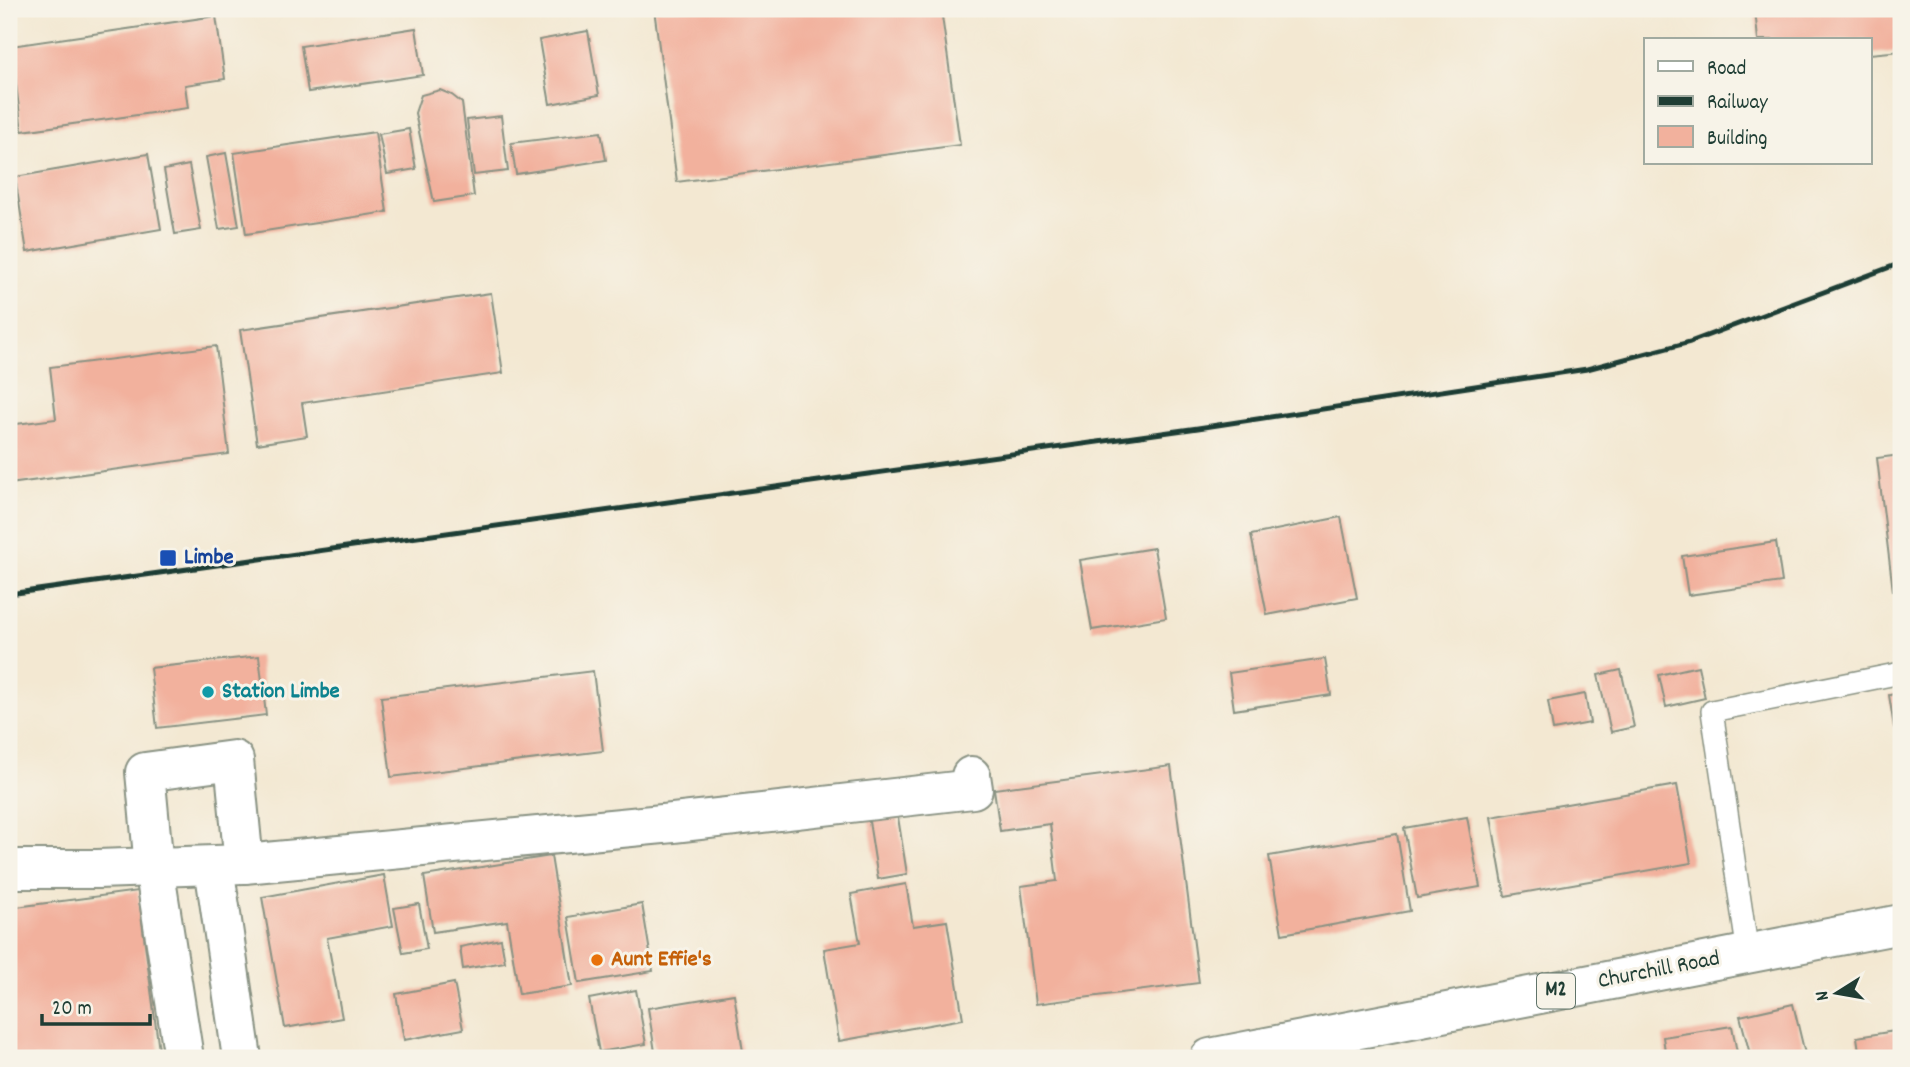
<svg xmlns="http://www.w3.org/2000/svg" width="1910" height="1067" font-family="Dekko,sans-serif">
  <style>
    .building { fill: #f2b19d }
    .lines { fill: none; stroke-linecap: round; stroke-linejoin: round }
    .lane-casing { stroke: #899283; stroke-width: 24 }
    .street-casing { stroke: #899283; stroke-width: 42 }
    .highway-casing { stroke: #899283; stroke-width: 42 }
    .lane { stroke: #fff; stroke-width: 21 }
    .street { stroke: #fff; stroke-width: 38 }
    .highway { stroke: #fff; stroke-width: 38 }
    .rail { stroke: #1f3d34; stroke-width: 5 }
    .transit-dot { fill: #1a4fb4; stroke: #f7f3e8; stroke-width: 2.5 }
    .culture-dot { fill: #0f9aa8; stroke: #f7f3e8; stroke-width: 2.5 }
    .food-dot { fill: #e8710a; stroke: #f7f3e8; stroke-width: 2.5 }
    .labels { text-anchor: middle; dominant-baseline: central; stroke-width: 6; stroke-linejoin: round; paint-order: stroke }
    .shield { fill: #f7f3e8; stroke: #60746a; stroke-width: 2 }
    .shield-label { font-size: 21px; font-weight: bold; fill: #1f3d34 }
    .transit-label { font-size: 23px; font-weight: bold; fill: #164399; stroke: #f7f3e8; text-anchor: start }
    .culture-label { font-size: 23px; font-weight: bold; fill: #0d838f; stroke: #f7f3e8; text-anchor: start }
    .food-label { font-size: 23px; font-weight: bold; fill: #c56008; stroke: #f7f3e8; text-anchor: start }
    .street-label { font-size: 23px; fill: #1f3d34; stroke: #f7f3e8 }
  </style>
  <rect width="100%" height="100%" fill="#f7f3e8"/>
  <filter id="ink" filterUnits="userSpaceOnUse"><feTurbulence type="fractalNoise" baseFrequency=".0143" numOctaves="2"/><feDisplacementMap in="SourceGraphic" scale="14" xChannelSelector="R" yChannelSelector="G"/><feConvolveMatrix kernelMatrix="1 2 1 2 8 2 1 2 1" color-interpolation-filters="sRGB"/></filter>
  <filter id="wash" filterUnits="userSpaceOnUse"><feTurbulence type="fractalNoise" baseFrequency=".00686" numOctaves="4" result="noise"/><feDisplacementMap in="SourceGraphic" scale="28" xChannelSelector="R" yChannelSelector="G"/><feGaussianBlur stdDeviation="1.57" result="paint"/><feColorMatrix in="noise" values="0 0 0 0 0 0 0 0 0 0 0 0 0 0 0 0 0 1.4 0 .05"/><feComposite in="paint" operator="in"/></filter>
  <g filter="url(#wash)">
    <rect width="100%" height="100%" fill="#f3e8d2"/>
    <g id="blocks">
      <!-- building -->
      <g class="building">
        <path d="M 654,9 L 941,9 L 960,145 L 677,182 Z"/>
        <path d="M 1755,9 L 1901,9 L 1901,51 L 1870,54 L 1870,40 L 1758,40 Z"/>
        <path d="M 216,16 L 225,79 L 185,85 L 188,108 L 22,131 L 11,46 Z"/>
        <path d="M 416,28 L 423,75 L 308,92 L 301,46 Z"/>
        <path d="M 588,31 L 599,95 L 550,104 L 539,40 Z"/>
        <path d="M 9,90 L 13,90 L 18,121 L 9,123 Z"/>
        <path d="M 440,90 L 452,95 L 462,103 L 474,196 L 434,202 L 415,113 L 421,95 Z"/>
        <path d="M 501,116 L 508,171 L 474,175 L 467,120 Z"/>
        <path d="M 409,129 L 416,169 L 387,174 L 379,134 Z"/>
        <path d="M 375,132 L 387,212 L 246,234 L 234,153 Z"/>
        <path d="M 601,132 L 606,160 L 516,174 L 511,143 Z"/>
        <path d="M 226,153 L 239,226 L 219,229 L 206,157 Z"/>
        <path d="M 148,154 L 161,229 L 27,252 L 15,177 Z"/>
        <path d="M 189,165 L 201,230 L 175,234 L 164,170 Z"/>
        <path d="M 491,293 L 503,373 L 302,403 L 307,436 L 257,444 L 240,330 Z"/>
        <path d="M 216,346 L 229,454 L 9,484 L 9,425 L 56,419 L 50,367 Z"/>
        <path d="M 1901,455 L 1901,590 L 1893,591 L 1877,458 Z"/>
        <path d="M 1341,517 L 1357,598 L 1267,615 L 1251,535 Z"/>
        <path d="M 1776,542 L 1782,582 L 1688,595 L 1682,556 Z"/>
        <path d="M 1154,548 L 1166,618 L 1092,630 L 1080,560 Z"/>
        <path d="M 259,656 L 266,715 L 157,728 L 150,668 Z"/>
        <path d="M 1325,659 L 1331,695 L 1234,710 L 1229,673 Z"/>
        <path d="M 1698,666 L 1705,698 L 1666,707 L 1659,675 Z"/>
        <path d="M 1621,670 L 1634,727 L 1611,732 L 1598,675 Z"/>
        <path d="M 593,671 L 603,751 L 391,777 L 381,697 Z"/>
        <path d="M 1901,693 L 1901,726 L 1894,727 L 1889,695 Z"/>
        <path d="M 1585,694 L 1590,723 L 1553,730 L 1548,701 Z"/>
        <path d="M 1171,766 L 1199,983 L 1036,1004 L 1021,886 L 1057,881 L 1050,824 L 1000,831 L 994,789 Z"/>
        <path d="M 1677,785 L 1691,863 L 1505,896 L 1491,817 Z"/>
        <path d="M 897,811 L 907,874 L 878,879 L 868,815 Z"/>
        <path d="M 1467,817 L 1480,887 L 1417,898 L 1404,828 Z"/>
        <path d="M 1397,834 L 1410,911 L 1282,934 L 1269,856 Z"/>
        <path d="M 551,856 L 572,986 L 519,994 L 507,921 L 433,932 L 424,876 Z"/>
        <path d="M 384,875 L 393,926 L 327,938 L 342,1018 L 285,1028 L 262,897 Z"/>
        <path d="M 906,884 L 913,926 L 947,921 L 963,1019 L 839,1041 L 824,949 L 860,943 L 851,894 Z"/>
        <path d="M 138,891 L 160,1058 L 9,1058 L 9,908 Z"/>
        <path d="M 419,904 L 427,949 L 403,953 L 394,908 Z"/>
        <path d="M 642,904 L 653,971 L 579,983 L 568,917 Z"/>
        <path d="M 501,939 L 505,962 L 463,969 L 460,947 Z"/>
        <path d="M 454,983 L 463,1029 L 404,1040 L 396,994 Z"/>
        <path d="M 636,990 L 646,1044 L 599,1052 L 589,999 Z"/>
        <path d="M 734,994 L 744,1058 L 656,1058 L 648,1008 Z"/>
        <path d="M 1793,1004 L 1806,1058 L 1751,1058 L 1740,1016 Z"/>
        <path d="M 1732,1026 L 1738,1058 L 1666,1058 L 1663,1037 Z"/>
        <path d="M 1901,1030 L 1901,1058 L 1860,1058 L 1857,1037 Z"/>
      </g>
    </g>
  </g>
  <g filter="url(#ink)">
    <use href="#blocks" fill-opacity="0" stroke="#899283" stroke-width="2"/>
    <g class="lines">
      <defs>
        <path id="lane" d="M 1748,954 L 1712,711 L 1901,673"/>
        <g id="street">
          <path d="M 214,866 L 242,1058"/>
          <path d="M 9,869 L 97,869 L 244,864 L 673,823 L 973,789 L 971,776"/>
          <path d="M 184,1058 L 154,867 L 145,772 L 234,760 L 244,864"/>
        </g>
        <path id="highway" d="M 1210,1058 L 1901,924"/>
      </defs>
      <!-- lane casing -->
      <use href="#lane" class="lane-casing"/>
      <!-- street casing -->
      <use href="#street" class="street-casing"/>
      <!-- highway casing -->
      <use href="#highway" class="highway-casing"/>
      <!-- lane -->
      <use href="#lane" class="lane"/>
      <!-- street -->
      <use href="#street" class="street"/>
      <!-- highway -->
      <use href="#highway" class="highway"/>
      <!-- rail -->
      <path class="rail" d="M 9,594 L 1198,428 L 1587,369 L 1690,342 L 1901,263"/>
    </g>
  </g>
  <!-- markers -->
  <rect class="transit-dot" x="159" y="549" width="18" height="18" rx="3.5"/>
  <circle class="culture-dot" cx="208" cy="692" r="7"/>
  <circle class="food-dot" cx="597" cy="960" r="7"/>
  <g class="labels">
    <!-- shield labels -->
    <rect class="shield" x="1537" y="973.5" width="38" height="35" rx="5"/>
    <g class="shield-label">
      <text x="1556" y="991">M2</text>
    </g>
    <!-- transit labels -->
    <g class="transit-label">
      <text x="184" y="558">Limbe</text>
    </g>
    <!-- culture labels -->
    <g class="culture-label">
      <text x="222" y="692">Station Limbe</text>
    </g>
    <!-- food labels -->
    <g class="food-label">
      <text x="611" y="960">Aunt Effie's</text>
    </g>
    <!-- street labels -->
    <g class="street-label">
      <text transform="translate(1659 971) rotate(-11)">Churchill Road</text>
    </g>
  </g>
  <!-- margin -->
  <rect width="1910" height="1067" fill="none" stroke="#f7f3e8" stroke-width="35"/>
  <!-- legend -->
  <rect x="1644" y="38" width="228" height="126" fill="#f7f3e8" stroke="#a1aaa0" stroke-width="2"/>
  <rect x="1658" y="61" width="35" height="10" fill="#ffffff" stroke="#a1aaa0" stroke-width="2"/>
  <text x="1707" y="74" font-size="21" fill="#1f3d34">Road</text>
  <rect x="1658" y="96" width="35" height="10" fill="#1f3d34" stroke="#a1aaa0" stroke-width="2"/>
  <text x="1707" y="108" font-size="21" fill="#1f3d34">Railway</text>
  <rect x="1658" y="126" width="35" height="21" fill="#f2b19d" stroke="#a1aaa0" stroke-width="2"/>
  <text x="1707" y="144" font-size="21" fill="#1f3d34">Building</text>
  <!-- north arrow -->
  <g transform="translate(1837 993) rotate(259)" stroke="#f7f3e8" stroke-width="5" paint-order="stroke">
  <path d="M0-5L12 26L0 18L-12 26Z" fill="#1f3d34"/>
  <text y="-10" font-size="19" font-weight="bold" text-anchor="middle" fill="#1f3d34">N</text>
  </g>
  <!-- scale -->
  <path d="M42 1014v10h108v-10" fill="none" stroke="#1f3d34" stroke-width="3.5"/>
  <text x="52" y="1014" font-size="21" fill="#1f3d34" stroke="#f7f3e8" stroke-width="5" paint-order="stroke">20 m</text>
</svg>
